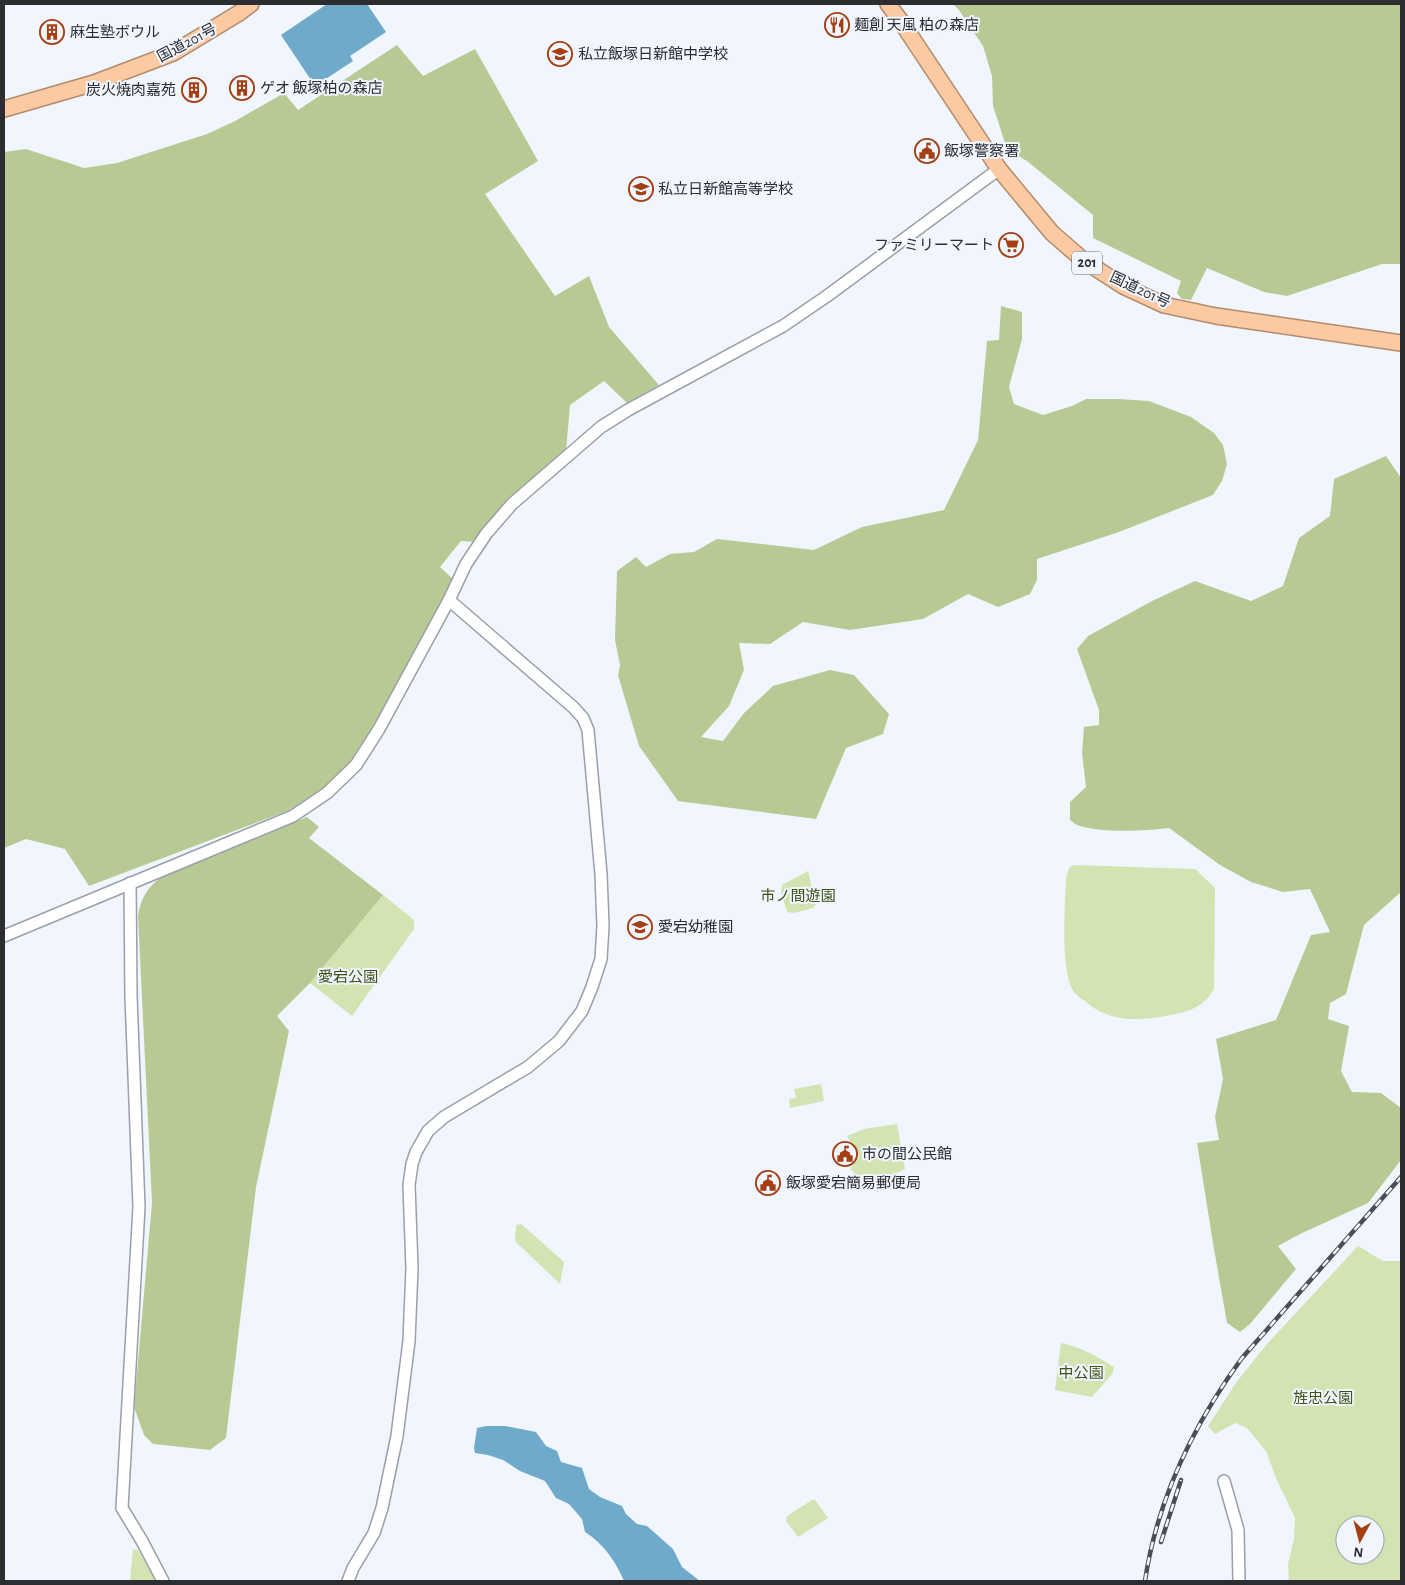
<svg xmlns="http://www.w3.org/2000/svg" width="1405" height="1585" font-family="'Alegreya Sans','Noto Sans JP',sans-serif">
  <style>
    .green { fill: #d2e4b2; fill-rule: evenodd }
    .forest { fill: #b7ca94 }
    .water { fill: #70aaca }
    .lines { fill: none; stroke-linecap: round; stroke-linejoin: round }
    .tertiary-casing { stroke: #9a9faa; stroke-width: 14 }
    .trunk-casing { stroke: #b28b6c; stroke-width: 18 }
    .tertiary { stroke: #fff; stroke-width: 11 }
    .trunk { stroke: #fccaa2; stroke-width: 15 }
    .rail-casing { stroke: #4b4e52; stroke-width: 4.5 }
    .rail { stroke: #f0f5fe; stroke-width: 2.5; stroke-dasharray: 8; stroke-linecap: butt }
    .labels { text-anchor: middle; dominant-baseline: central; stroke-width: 4; stroke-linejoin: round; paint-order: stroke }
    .shield { fill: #f0f5fe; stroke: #66696e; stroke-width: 1 }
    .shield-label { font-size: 14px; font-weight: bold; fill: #2b2d31 }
    .poi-label { font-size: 15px; fill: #2b2d31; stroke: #f0f5fe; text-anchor: start }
    .street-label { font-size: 15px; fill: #2b2d31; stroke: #f0f5fe }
    .park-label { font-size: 15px; fill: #415217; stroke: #f0f5fe }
  </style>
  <rect width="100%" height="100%" fill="#f0f5fe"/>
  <!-- green -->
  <g class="green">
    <path d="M 1074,865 L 1195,869 L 1215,888 L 1214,989 C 1203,1009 1186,1012 1166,1016 C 1136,1021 1110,1022 1086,1002 C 1082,999 1077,996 1074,992 C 1060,973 1065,904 1066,878 L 1069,868 Z"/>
    <path d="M 808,871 L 816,904 L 813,908 L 794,913 L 787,912 L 781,893 L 782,885 Z"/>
    <path d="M 383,895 L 414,920 L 414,929 L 352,1016 L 310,983 Z"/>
    <path d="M 821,1084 L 824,1101 L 790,1108 L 789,1099 L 796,1098 L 794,1089 Z"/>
    <path d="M 897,1124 L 905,1169 L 891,1176 L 878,1192 L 875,1191 L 851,1177 L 854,1172 L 850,1169 L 859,1157 L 847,1136 L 864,1129 Z"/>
    <path d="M 521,1224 L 564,1262 L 560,1284 L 515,1241 L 516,1225 Z"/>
    <path d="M 1358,1246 L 1383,1261 L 1401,1261 L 1401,1581 L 1289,1581 L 1288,1564 L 1294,1539 L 1295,1518 L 1276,1478 L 1266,1451 L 1247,1428 L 1235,1423 L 1215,1434 L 1208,1426 L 1238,1380 L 1267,1344 ZM 1345,1525 L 1375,1525 L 1375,1555 L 1345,1555 Z"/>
    <path d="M 1061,1343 C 1081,1347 1097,1356 1114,1367 L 1113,1373 L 1092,1397 L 1055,1390 Z"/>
    <path d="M 812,1500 L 815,1500 L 828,1518 L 798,1537 L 786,1521 L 787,1516 Z"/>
    <path d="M 133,1549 L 139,1551 L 156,1581 L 130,1581 Z"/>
  </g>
  <!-- forest -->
  <g class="forest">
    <path d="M 953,4 L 1401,4 L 1401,264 L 1382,264 L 1287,296 L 1264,292 L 1207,268 L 1191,300 L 1182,299 L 1177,293 L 1181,281 L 1093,238 L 1093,215 L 1027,161 L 1007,149 L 993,106 L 992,76 L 983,46 L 959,10 Z"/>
    <path d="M 397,45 L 423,76 L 475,49 L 538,161 L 485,194 L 555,296 L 589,276 L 609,327 L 659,385 L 627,403 L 604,381 L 570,405 L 566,451 L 474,542 L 461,541 L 440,567 L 454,580 L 366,741 C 344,775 322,795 284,812 L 89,886 L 65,849 L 26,839 L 4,848 L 4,152 L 26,149 L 84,168 L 117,163 L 207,134 L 235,121 L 284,93 L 298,110 Z"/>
    <path d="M 1001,306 L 1022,312 L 1022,339 L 1009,387 L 1014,404 L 1043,415 L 1072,406 L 1086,399 L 1118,399 L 1149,401 L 1191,417 L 1214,433 L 1223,445 L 1227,464 L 1222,481 L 1213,495 L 1119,532 L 1037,559 L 1037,580 L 1030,594 L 998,607 L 968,594 L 923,619 L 850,630 L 803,622 L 770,644 L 739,643 L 744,670 L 729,706 L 701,737 L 723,741 L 744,713 L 773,686 L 830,670 L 854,675 L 889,714 L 883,734 L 846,748 L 816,819 L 678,801 L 639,746 L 618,675 L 620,665 L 615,640 L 617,571 L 636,557 L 646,567 L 670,554 L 694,552 L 717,539 L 814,550 L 862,527 L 944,510 L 978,440 L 987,341 L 999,340 Z"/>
    <path d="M 1386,456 L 1401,478 L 1401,892 L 1364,925 L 1346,994 L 1330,1003 L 1328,1019 L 1349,1026 L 1341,1071 L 1352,1092 L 1381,1093 L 1401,1108 L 1401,1160 L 1368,1203 L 1300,1234 L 1278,1246 L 1296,1269 L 1250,1324 L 1240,1332 L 1227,1323 L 1214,1249 L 1197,1143 L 1219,1140 L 1215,1117 L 1223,1079 L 1216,1039 L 1276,1020 L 1311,935 L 1330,932 L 1310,889 L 1283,892 L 1251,882 L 1220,865 L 1169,828 C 1144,831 1104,833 1080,826 C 1076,825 1073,822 1070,820 L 1070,802 L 1086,787 L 1082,753 L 1084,727 L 1099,725 L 1099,710 L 1077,649 L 1088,636 L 1152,601 L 1195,581 L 1251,601 L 1283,586 L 1299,538 L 1330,516 L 1334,479 Z"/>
    <path d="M 307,817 L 319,827 L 309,838 L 383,895 L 310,983 L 277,1016 L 289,1031 L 256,1187 L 226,1438 L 210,1450 L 153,1444 L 144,1435 L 134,1407 L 152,1203 L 138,916 C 141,898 147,887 162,877 Z"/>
  </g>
  <!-- water -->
  <g class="water">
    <path d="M 327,4 L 367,4 L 386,32 L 350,56 L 353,61 L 315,86 L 281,35 Z"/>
    <path d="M 486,1426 L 505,1426 L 536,1432 L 546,1446 L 557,1451 L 561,1462 L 582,1468 L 589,1489 L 600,1497 L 622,1506 L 626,1514 L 637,1524 L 647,1526 L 673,1549 L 682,1567 L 700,1581 L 624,1581 C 616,1562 603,1543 585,1532 L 582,1519 L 569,1504 L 556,1498 L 545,1481 L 520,1471 L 503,1460 L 488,1455 L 475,1453 L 474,1448 L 477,1428 Z"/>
  </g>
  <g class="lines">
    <defs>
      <g id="tertiary">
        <path d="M 130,883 L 131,996 L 139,1207 L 122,1508 L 142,1541 L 163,1581"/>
        <path d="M 4,936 L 293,816 L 327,793 L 356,765 L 379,729 L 449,600 L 466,564 L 486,534 L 512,504 L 601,427 L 628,410 L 783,326 L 827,296 L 999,169"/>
        <path d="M 1224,1481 L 1238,1530 L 1239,1581"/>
        <path d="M 348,1581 L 353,1568 L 374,1533 L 382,1508 L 397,1436 L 409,1341 L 412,1268 L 409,1185 L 412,1164 L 416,1152 L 428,1131 L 444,1117 L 528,1067 L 559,1041 L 582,1011 L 592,987 L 601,959 L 603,926 L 601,874 L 588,730 L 583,718 L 573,707 L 449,600"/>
      </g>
      <g id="trunk">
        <path d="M 888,4 L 900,20 L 999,169 L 1052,233 L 1083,260 L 1123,286 L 1164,305 L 1216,316 L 1401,343"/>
        <path d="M 4,109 L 94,83 L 173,53 L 239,13 L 251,4"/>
      </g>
    </defs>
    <!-- tertiary casing -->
    <use href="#tertiary" class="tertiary-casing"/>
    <!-- trunk casing -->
    <use href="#trunk" class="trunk-casing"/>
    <!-- tertiary -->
    <use href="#tertiary" class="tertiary"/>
    <!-- trunk -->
    <use href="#trunk" class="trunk"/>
    <defs>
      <g id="rail">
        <path d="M 1161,1542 L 1181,1480"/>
        <path d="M 1145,1581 C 1157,1500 1194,1424 1242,1358 L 1401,1177"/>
      </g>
    </defs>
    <!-- rail casing -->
    <use href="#rail" class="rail-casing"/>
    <!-- rail -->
    <use href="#rail" class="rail"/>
  </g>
  <!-- icons -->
  <defs>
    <symbol id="restaurant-ring" viewBox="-11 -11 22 22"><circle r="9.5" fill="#f0f5fe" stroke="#a43f13" stroke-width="1.5"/><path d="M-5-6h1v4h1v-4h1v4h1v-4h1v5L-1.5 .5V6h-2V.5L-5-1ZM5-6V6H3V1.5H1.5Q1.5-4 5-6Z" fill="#a43f13"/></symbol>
    <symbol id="building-ring" viewBox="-11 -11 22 22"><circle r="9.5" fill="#f0f5fe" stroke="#a43f13" stroke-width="1.5"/><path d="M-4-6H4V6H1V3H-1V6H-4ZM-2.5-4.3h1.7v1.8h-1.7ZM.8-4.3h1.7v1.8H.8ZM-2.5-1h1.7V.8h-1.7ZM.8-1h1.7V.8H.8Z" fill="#a43f13"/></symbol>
    <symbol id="school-ring" viewBox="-11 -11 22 22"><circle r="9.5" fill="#f0f5fe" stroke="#a43f13" stroke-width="1.5"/><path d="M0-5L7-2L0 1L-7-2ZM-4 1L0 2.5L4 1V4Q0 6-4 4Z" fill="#a43f13"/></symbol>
    <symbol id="civic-ring" viewBox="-11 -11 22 22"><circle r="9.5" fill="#f0f5fe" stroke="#a43f13" stroke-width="1.5"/><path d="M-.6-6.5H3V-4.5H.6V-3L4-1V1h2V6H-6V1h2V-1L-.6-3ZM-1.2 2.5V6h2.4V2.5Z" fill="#a43f13"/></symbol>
    <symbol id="supermarket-ring" viewBox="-11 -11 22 22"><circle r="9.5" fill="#f0f5fe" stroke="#a43f13" stroke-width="1.5"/><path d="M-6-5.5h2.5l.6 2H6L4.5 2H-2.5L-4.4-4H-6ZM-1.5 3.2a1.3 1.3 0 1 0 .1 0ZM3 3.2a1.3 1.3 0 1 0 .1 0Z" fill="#a43f13"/></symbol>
  </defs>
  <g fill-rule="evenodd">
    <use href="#restaurant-ring" x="823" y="11" width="28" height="28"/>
    <use href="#building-ring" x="38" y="18" width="28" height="28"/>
    <use href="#school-ring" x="546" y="40" width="28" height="28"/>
    <use href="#building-ring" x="228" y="74" width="28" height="28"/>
    <use href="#building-ring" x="180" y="76" width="28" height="28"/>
    <use href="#civic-ring" x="913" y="137" width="28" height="28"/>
    <use href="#school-ring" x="627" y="175" width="28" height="28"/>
    <use href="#supermarket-ring" x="997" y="231" width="28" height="28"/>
    <use href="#school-ring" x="626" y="913" width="28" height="28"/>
    <use href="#civic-ring" x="831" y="1140" width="28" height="28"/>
    <use href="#civic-ring" x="754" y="1169" width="28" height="28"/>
  </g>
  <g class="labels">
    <!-- shield labels -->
    <rect class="shield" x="1072" y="251.5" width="30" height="23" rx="4"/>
    <g class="shield-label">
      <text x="1087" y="263">201</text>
    </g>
    <!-- poi labels -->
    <g class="poi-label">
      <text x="854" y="25">麺創 天風 柏の森店</text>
      <text x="70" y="32">麻生塾ボウル</text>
      <text x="578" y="54">私立飯塚日新館中学校</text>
      <text x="260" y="88">ゲオ 飯塚柏の森店</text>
      <text x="176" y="90" text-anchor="end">炭火焼肉嘉苑</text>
      <text x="944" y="151">飯塚警察署</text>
      <text x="658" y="189">私立日新館高等学校</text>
      <text x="994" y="245" text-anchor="end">ファミリーマート</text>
      <text x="658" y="927">愛宕幼稚園</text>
      <text x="862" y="1154">市の間公民館</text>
      <text x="786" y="1183">飯塚愛宕簡易郵便局</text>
    </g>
    <!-- street labels -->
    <g class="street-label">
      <text transform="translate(187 43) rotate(-28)">国道201号</text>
      <text transform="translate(1140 290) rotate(25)">国道201号</text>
    </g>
    <!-- park labels -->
    <g class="park-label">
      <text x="798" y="896">市ノ間遊園</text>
      <text x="348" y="977">愛宕公園</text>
      <text x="1081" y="1373">中公園</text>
      <text x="1323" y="1398">旌忠公園</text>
    </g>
  </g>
  <!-- border -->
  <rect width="1405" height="1585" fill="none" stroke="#2b2d31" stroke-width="10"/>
  <!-- north arrow -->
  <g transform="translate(1360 1540) rotate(187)"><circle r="24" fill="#f0f5fe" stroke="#a1a5ac"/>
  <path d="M0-4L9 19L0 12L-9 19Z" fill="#a43f13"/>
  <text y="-8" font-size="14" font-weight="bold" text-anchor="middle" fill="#2b2d31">N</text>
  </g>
</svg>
